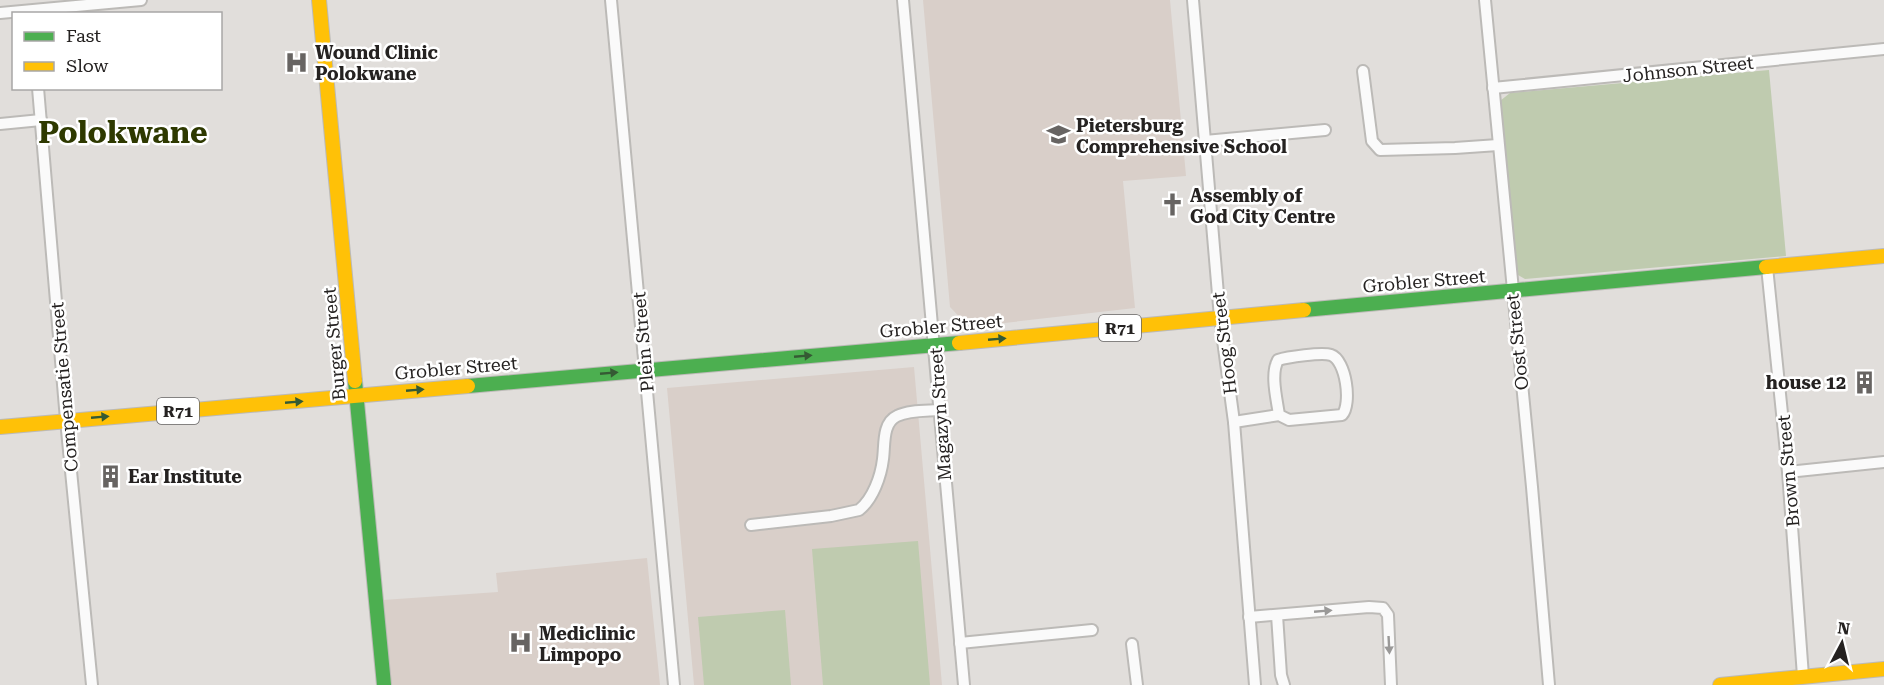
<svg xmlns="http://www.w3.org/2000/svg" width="1884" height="685" font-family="'Roboto Serif',serif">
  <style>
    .built { fill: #d9cfc9 }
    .green { fill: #bfcbaf }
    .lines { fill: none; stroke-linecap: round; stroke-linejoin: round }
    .street-casing { stroke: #bcbab7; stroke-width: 14 }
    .fast-casing { stroke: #bcbab7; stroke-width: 16 }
    .slow-casing { stroke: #bcbab7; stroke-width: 16 }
    .street { stroke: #fafafa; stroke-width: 10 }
    .fast { stroke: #4caf50; stroke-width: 14 }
    .slow { stroke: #ffc107; stroke-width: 14 }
    .oneway { fill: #355a34 }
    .oneway2 { fill: #9a9998 }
    .labels { text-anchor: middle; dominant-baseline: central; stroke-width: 5; stroke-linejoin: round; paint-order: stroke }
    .shield { fill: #fff; stroke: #666464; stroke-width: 1.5 }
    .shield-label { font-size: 16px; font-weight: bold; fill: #252221 }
    .poi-label { font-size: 18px; font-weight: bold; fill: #252221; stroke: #fff; text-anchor: start }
    .street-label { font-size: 18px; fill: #252221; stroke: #fff }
    .town-label { font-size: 30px; font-weight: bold; fill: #2e3900; stroke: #fff }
  </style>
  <rect width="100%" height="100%" fill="#e1dedb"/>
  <!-- built -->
  <g class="built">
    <path d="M 923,0 L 1170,0 L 1186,176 L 1123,181 L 1135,308 L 969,327 L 950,307 Z"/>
    <path d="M 914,367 L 942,685 L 694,685 L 667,388 Z"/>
    <path d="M 647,558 L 660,685 L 390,685 L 383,600 L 498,592 L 496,573 Z"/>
  </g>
  <!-- green -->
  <g class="green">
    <path d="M 1769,70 L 1786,256 L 1525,279 L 1518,275 L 1514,268 L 1500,101 L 1510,93 Z"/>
    <path d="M 918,541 L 930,685 L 823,685 L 812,549 Z"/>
    <path d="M 785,610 L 791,685 L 704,685 L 698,617 Z"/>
  </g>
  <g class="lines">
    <defs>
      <g id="street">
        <path d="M 611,0 L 674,685"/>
        <path d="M 903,0 L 964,685"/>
        <path d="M 1193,0 L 1220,318 L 1234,422 L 1255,685"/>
        <path d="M 1485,0 L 1532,487 L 1549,685"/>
        <path d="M 0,13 L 141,0"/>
        <path d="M 1363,71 L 1372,141 L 1380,150 L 1455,148 L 1498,145"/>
        <path d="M 38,88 L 66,420 L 92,685"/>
        <path d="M 1493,88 L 1884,49"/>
        <path d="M 0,124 L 41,120"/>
        <path d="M 1205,141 L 1325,130"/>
        <path d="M 1767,267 L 1788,472 L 1803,676"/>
        <path d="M 1234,422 L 1279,415 L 1289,420 L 1342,415 C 1352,404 1346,360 1331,355 C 1322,352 1287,357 1278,360 C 1270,374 1277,400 1279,415"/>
        <path d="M 1788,472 L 1884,462"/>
        <path d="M 751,525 L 831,516 L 859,510 C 873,499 881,476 883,459 C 885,445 882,423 897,416 C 909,410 926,411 939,410"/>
        <path d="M 1277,615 L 1281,675 L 1284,685"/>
        <path d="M 1249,617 L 1369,607 L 1383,608 L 1388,615 L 1391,685"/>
        <path d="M 960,643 L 1092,630"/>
        <path d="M 1132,644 L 1137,685"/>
      </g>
      <g id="fast">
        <path d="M 1304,310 L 1766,267"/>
        <path d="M 355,381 L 384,685"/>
        <path d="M 468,386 L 959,343"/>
      </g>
      <g id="slow">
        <path d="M 319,0 L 355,381"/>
        <path d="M 1766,267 L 1884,256"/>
        <path d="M 959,343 L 1304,310"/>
        <path d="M 0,427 L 468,386"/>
        <path d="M 1720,685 L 1884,669"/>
      </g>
    </defs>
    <!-- street casing -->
    <use href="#street" class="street-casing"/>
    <!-- fast casing -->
    <use href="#fast" class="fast-casing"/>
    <!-- slow casing -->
    <use href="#slow" class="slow-casing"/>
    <!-- street -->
    <use href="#street" class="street"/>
    <!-- fast -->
    <use href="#fast" class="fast"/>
    <!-- slow -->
    <use href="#slow" class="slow"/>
  </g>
  <!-- one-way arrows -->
  <defs><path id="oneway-solid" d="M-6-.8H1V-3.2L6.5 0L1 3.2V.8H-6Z" transform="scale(1.5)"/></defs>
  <g class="oneway">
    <use href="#oneway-solid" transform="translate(997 339) rotate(-5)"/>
    <use href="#oneway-solid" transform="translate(803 356) rotate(-5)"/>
    <use href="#oneway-solid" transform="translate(609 373) rotate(-5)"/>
    <use href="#oneway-solid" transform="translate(415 390) rotate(-5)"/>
    <use href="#oneway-solid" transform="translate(294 402) rotate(-5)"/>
    <use href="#oneway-solid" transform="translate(100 417) rotate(-5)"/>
  </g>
  <g class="oneway2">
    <use href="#oneway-solid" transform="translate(1323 611) rotate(-5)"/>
    <use href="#oneway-solid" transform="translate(1389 645) rotate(87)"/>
  </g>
  <!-- icons -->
  <defs>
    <symbol id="hospital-bare" viewBox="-9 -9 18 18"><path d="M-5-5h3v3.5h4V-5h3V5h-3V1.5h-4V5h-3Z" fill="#676462" stroke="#fff" stroke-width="2.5" paint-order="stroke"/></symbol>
    <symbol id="school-bare" viewBox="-9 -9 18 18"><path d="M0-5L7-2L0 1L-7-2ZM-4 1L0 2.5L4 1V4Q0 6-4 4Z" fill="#676462" stroke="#fff" stroke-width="2.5" paint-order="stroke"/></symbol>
    <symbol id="church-bare" viewBox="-9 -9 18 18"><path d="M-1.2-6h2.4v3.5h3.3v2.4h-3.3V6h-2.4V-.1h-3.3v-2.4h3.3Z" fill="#676462" stroke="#fff" stroke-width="2.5" paint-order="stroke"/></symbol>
    <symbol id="building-bare" viewBox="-9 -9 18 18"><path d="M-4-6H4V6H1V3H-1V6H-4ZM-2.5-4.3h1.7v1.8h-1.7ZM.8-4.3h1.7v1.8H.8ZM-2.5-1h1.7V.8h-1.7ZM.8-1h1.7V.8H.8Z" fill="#676462" stroke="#fff" stroke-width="2.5" paint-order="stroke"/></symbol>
  </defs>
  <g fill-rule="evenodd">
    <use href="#hospital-bare" x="280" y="46" width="33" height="33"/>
    <use href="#school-bare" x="1042" y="118" width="33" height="33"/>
    <use href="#church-bare" x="1156" y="188" width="33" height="33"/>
    <use href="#building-bare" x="1848" y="366" width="33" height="33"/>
    <use href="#building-bare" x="94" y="460" width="33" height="33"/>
    <use href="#hospital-bare" x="504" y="626" width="33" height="33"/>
  </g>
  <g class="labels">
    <!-- shield labels -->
    <g class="shield">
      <rect x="1099" y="315" width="42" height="26" rx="4.5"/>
      <rect x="157" y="398" width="42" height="26" rx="4.5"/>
    </g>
    <g class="shield-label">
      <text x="1120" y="328">R71</text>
      <text x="178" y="411">R71</text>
    </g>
    <!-- poi labels -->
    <g class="poi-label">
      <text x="315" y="52">Wound Clinic<tspan x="315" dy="21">Polokwane</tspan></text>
      <text x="1076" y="125">Pietersburg<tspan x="1076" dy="21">Comprehensive School</tspan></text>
      <text x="1190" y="195">Assembly of<tspan x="1190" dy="21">God City Centre</tspan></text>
      <text x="1846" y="382" text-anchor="end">house 12</text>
      <text x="128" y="476">Ear Institute</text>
      <text x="539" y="633">Mediclinic<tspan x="539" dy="21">Limpopo</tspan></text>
    </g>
    <!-- street labels -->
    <g class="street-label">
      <text transform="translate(1688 69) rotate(-6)">Johnson Street</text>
      <text transform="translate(1424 281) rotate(-5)">Grobler Street</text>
      <text transform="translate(941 326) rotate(-5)">Grobler Street</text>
      <text transform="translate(643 342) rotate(-95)">Plein Street</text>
      <text transform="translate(1517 342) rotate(-96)">Oost Street</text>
      <text transform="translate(1224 343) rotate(-97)">Hoog Street</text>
      <text transform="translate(334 344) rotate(-95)">Burger Street</text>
      <text transform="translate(456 368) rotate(-5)">Grobler Street</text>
      <text transform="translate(64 387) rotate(-95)">Compensatie Street</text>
      <text transform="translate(940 414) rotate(-94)">Magazyn Street</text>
      <text transform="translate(1788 471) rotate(-95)">Brown Street</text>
    </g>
    <!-- town labels -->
    <g class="town-label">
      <text x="123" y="132">Polokwane</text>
    </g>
  </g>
  <!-- legend -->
  <rect x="12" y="12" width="210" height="78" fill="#ffffff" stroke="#a8a7a6" stroke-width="1.5"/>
  <rect x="24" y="32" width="30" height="9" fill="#4caf50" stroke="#a8a7a6" stroke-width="1.5"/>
  <text x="66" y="42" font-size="18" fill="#252221">Fast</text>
  <rect x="24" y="62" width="30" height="9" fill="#ffc107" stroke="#a8a7a6" stroke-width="1.5"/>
  <text x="66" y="72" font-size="18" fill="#252221">Slow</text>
  <!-- north arrow -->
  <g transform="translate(1842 643) rotate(7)" stroke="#ffffff" stroke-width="4.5" paint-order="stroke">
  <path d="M0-4.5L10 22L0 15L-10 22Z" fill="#252221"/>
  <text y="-9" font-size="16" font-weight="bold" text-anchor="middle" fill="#252221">N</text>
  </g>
</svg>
